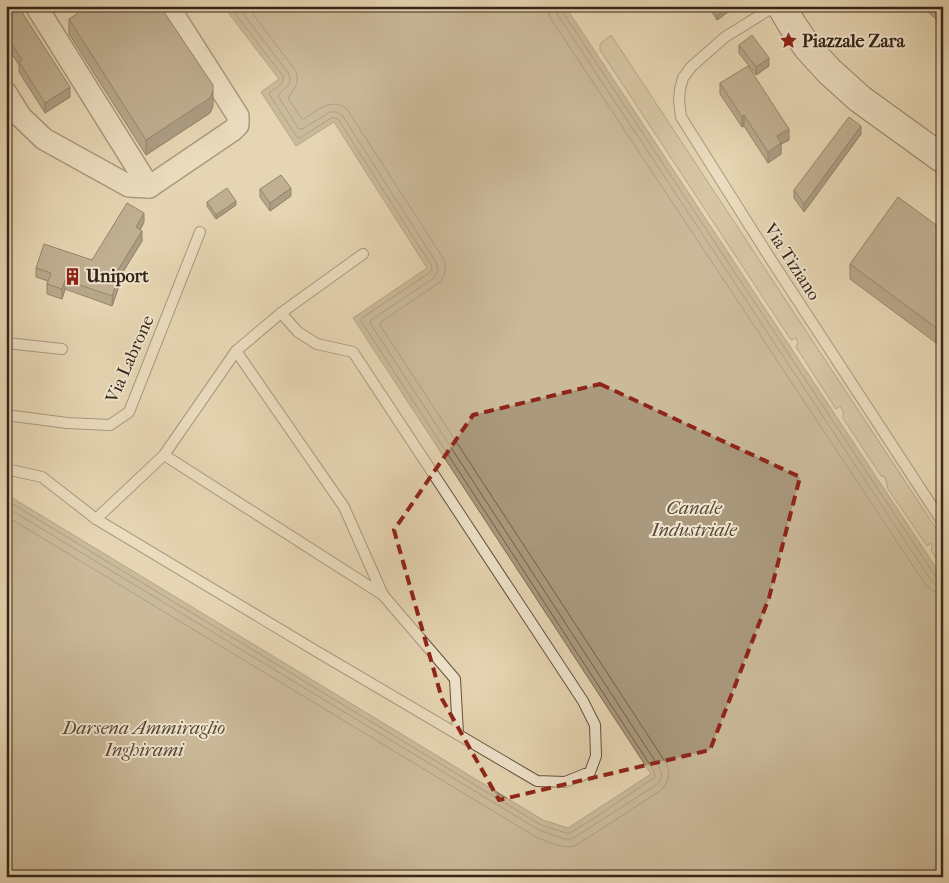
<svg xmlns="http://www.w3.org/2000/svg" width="949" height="883" font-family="'IM FELL French Canon',serif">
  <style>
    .green { fill: #c8b798; stroke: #7f6e58 }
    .water { fill: #aa997d; stroke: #7c6b54 }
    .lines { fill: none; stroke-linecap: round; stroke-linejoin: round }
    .shore { stroke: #705f4a; stroke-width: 1 }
    .lane-casing { stroke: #62513e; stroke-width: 12 }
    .street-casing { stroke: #62513e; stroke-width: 24 }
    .secondary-casing { stroke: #362517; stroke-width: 30 }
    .lane { stroke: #efe4cd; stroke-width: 10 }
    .street { stroke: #efe4cd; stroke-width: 21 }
    .secondary { stroke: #efe4cd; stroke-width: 28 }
    .wall { fill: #7e6f59; stroke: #362517 }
    .shaded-wall { fill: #665a49; stroke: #362517 }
    .building { fill: #928168; stroke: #362517 }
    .marked { fill: none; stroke: #8f2418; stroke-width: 4; stroke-dasharray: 10 6; stroke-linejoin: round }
    .labels { text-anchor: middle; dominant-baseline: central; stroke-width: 4; stroke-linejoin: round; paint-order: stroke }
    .poi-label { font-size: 18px; font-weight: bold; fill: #362517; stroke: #efe4cd; text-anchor: start }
    .street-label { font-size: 18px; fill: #362517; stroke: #efe4cd }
    .water-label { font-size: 19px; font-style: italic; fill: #594836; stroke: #efe4cd }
  </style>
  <rect width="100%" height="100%" fill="#e6d5b2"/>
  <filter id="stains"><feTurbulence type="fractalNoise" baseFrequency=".004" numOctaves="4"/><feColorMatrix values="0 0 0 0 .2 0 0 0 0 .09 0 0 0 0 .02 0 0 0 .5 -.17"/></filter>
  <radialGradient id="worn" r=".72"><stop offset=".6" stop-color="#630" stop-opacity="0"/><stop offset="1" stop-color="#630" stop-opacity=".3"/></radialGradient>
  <!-- green -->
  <path class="green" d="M 611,35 L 943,539 L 943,569 L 931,550 L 932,546 L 931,543 L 927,546 L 888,489 L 885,477 L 881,476 L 843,418 L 843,411 L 840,406 L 836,409 L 796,347 L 798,343 L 796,338 L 791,340 L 600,50 L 600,44 Z"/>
  <!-- water -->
  <path class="water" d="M 223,6 L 565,6 L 943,578 L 943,877 L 6,877 L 6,494 L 543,820 L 568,828 L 651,774 L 353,318 L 427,268 L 334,122 L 296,146 L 261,92 L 279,79 Z"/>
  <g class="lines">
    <!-- shore -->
    <g class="shore">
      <path d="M 548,6 L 548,12 L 551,19 L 925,584 L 933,591 L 943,593"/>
      <path d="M 555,6 L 557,14 L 931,580 L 936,585 L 943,586"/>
      <path d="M 561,6 L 562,11 L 936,577 L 939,579 L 943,579"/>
      <path d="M 6,500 L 541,825 L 566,833 L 570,833 L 596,817 L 655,777 L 654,771 L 361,321 L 362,318 L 429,273 L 432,269 L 431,265 L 338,119 L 334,118 L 331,118 L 300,138 L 297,137 L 269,94 L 270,92 C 276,88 285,84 283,76 L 229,6"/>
      <path d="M 6,507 L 539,830 L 564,839 L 572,839 L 656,785 C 662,780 663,774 659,767 L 370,323 L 371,320 L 434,278 L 438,270 L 436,262 L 342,115 L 336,112 L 330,112 L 302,129 L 299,129 L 278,96 C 283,87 293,88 289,74 L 237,6"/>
      <path d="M 6,516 L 536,837 C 549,842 562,849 575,846 L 660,791 C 669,783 671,774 666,763 L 380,325 L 381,322 L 440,282 C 446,274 447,267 443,258 L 347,109 C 331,97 318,110 304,119 L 301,118 L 288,98 C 294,89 300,83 296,71 L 247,6"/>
    </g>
    <defs>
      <g id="lane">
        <path d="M 775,6 L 725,37 L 691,67 L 683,78 L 680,89 L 679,101 L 681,117 L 768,255 L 943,523"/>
        <path d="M 6,343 L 62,349"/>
        <path d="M 236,351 L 344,507 L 383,595"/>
        <path d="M 6,415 L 67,423 L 110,425 L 129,412 L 200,232"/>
        <path d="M 164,455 L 383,595 L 455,679 L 458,734"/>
        <path d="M 6,469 L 42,477 L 96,519 L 316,651 L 537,781 L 565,782 L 590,772 L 596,756 L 595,725 L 583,701 L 353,352 L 317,344 L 298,332 L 281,313"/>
        <path d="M 96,519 L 164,455 L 236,351 L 281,313 L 363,254"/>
      </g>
      <g id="street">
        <path d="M 36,6 L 149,187"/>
        <path d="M 6,93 L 21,117 L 44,139 L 129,186 L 149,187 L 233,130 L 238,125 L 238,116 L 168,6"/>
      </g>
      <path id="secondary" d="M 781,6 L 793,26 L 808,48 L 829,71 L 860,99 L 943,159"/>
    </defs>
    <!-- lane casing -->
    <use href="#lane" class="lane-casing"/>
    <!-- street casing -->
    <use href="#street" class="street-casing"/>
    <!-- secondary casing -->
    <use href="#secondary" class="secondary-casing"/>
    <!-- lane -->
    <use href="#lane" class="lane"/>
    <!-- street -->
    <use href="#street" class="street"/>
    <!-- secondary -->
    <use href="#secondary" class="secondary"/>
  </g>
  <!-- wall -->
  <g class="wall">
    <path d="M 6,6 L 70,97 L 45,113 L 19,72 L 19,65 L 6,45 Z"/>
    <path d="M 708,6 L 732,6 L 732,9 L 717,20 Z"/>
    <path d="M 921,6 L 943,6 L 943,25 Z"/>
    <path d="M 69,19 L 213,106 L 210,113 L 146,155 L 69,34 Z"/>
    <path d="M 739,45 L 769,66 L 756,75 L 739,53 Z"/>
    <path d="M 720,83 L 789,140 L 781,144 L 781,154 L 768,163 L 744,126 L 742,127 L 720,94 Z"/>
    <path d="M 861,134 L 804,212 L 794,198 L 794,190 Z"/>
    <path d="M 260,189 L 291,196 L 270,211 L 260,197 Z"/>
    <path d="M 207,202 L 236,205 L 216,219 L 207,206 Z"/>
    <path d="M 144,222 L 140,230 L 142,241 L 118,280 L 118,289 L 112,306 L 65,289 L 62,299 L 47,294 L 47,284 L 48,281 L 36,277 L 36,268 L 92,260 Z"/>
    <path d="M 943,230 L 943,348 L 850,279 L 850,264 Z"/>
  </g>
  <!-- shaded-wall -->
  <g class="shaded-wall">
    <path d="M 730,6 L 732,6 L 732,9 L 717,20 L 717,16 Z"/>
    <path d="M 769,58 L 769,66 L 756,75 L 756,67 Z"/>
    <path d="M 70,87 L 70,97 L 45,113 L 45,103 Z"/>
    <path d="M 213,91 L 213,106 L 210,113 L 146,155 L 146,140 Z"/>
    <path d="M 744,115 L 744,126 L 742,127 L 742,117 Z"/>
    <path d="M 861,126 L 861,134 L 804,212 L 804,204 Z"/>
    <path d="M 789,129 L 789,140 L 781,144 L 781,154 L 768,163 L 768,152 L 777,136 Z"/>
    <path d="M 291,188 L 291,196 L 270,211 L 270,203 Z"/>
    <path d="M 236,201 L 236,205 L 216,219 L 216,215 Z"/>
    <path d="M 144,213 L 144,222 L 136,237 L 136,227 Z"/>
    <path d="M 142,231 L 142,241 L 118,280 L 118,289 L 112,306 L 113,278 Z"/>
    <path d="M 65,280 L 65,289 L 62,299 L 62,289 Z"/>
  </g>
  <!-- building -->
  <g class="building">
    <path d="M 6,6 L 18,6 L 70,87 L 45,103 L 19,62 L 22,60 L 6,36 Z"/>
    <path d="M 88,6 L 160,6 L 213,85 L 213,91 L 210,98 L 146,140 L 69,19 Z"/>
    <path d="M 711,6 L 730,6 L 717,16 Z"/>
    <path d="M 934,6 L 943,6 L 943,13 Z"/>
    <path d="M 752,35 L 769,58 L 756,67 L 739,45 Z"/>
    <path d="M 748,66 L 789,129 L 777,136 L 781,143 L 768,152 L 744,115 L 742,117 L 720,83 Z"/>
    <path d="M 849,117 L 861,126 L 804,204 L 794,190 Z"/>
    <path d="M 281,175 L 291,188 L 270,203 L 260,189 Z"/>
    <path d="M 227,188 L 236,201 L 216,215 L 207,202 Z"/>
    <path d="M 898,197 L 943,230 L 943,333 L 850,264 Z"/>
    <path d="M 127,203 L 144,213 L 136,227 L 142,231 L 113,278 L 118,279 L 112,296 L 65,280 L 62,289 L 47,284 L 51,273 L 36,268 L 44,244 L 92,260 Z"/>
  </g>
  <!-- marked area -->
  <path d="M0 0H949V883H0ZM 600,384 L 800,477 L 769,598 L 710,750 L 499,800 L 442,699 L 394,530 L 473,415 Z" fill="#e6d5b2" fill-opacity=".55" fill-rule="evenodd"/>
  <path class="marked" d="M 600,384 L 800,477 L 769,598 L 710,750 L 499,800 L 442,699 L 394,530 L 473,415 Z"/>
  <!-- icons -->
  <defs>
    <symbol id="sight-bare" viewBox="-9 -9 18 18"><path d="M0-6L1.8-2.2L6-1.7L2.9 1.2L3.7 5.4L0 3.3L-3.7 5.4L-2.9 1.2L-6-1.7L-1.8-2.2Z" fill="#8f2418" stroke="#efe4cd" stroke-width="2.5" paint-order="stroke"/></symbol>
    <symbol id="building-bare" viewBox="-9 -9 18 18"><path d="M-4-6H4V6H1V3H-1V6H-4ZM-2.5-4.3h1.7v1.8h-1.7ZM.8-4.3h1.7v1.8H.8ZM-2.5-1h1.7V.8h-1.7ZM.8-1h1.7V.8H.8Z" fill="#8f2418" stroke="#efe4cd" stroke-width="2.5" paint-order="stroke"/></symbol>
  </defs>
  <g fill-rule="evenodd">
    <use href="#sight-bare" x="776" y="28" width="25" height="25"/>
    <use href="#building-bare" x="60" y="264" width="25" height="25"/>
  </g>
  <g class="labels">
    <!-- poi labels -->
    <g class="poi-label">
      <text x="802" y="41">Piazzale Zara</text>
      <text x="86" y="276">Uniport</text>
    </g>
    <!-- street labels -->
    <g class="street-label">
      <text transform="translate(792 262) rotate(57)">Via Tiziano</text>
      <text transform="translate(130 359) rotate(-66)">Via Labrone</text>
    </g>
    <!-- water labels -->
    <g class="water-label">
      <text x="694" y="508">Canale<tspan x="694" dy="22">Industriale</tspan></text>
      <text x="144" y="728">Darsena Ammiraglio<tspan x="144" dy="22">Inghirami</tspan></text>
    </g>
  </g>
  <!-- margin -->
  <rect width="949" height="883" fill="none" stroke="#e6d5b2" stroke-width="25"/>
  <rect x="8" y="8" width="934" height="868" fill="none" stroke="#362517" stroke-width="2.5"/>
  <rect x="12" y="12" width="924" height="858" fill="none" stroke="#362517"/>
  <rect width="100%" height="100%" filter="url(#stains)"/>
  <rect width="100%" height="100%" fill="url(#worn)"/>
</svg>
